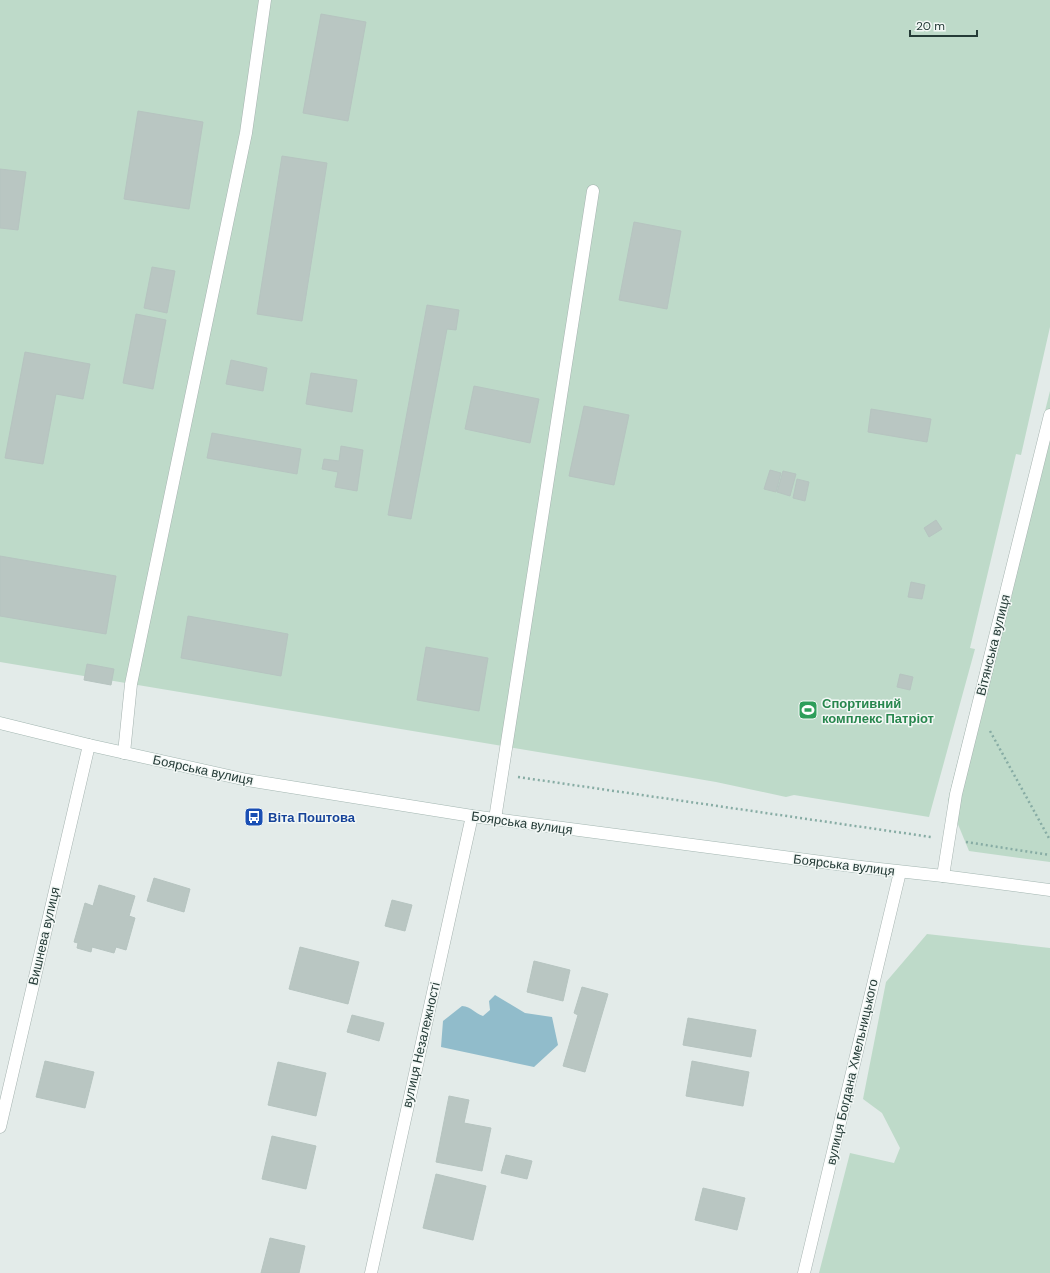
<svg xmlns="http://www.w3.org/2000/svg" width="1050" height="1273" font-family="'DM Sans',sans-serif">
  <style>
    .green { fill: #bedac9 }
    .water { fill: #91bccb }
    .building { fill: #b9c6c2; stroke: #b6c4c0 }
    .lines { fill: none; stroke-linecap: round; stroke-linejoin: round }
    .lane-casing { stroke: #a6b3b0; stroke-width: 13 }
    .street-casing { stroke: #a6b3b0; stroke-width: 13 }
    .secondary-casing { stroke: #a3b6b1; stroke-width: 13 }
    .path { stroke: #87aca4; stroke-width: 2.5; stroke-dasharray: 2 3; stroke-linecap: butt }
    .lane { stroke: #fff; stroke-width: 12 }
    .street { stroke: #fff; stroke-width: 12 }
    .secondary { stroke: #fff; stroke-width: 12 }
    .labels { text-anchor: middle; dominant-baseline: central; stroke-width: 3; stroke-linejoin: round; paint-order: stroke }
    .street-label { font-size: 13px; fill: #253b37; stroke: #f3f8f6 }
    .leisure-label { font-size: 13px; font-weight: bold; fill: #27864d; stroke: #f3f8f6; text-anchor: start }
    .transit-label { font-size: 13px; font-weight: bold; fill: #164399; stroke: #f3f8f6; text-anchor: start }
  </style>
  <rect width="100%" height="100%" fill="#e3ebe9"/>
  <!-- green -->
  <g class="green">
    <path d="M 0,0 L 1050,0 L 1050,327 L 1021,455 L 1016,454 L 970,648 L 975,649 L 929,817 L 794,795 L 786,797 L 716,782 L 646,770 L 0,662 Z"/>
    <path d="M 1050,391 L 1050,862 L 969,851 L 948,800 Z"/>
    <path d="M 927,934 L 1050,948 L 1050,1273 L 819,1273 L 850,1153 L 894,1163 L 900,1148 L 882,1113 L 863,1099 L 886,982 Z"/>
  </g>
  <!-- water -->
  <path class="water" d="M 495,995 L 525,1013 L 552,1017 L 558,1045 L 534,1067 L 441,1047 L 443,1021 L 462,1006 C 472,1007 474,1013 483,1016 L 490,1010 L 489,1001 Z"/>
  <!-- building -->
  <g class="building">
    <path d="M 321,14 L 366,22 L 348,121 L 303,113 Z"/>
    <path d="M 138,111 L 203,122 L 189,209 L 124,199 Z"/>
    <path d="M 282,156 L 327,163 L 302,321 L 257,314 Z"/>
    <path d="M 0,169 L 26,172 L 18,230 L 0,228 Z"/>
    <path d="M 634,222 L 681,231 L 667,309 L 619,300 Z"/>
    <path d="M 152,267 L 175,271 L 167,313 L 144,308 Z"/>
    <path d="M 427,305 L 459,310 L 456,330 L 447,329 L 411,519 L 388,515 Z"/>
    <path d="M 136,314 L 166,320 L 153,389 L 123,383 Z"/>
    <path d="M 25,352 L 90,364 L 83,399 L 56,394 L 43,464 L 5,458 Z"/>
    <path d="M 231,360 L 267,368 L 263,391 L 226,384 Z"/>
    <path d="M 311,373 L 357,380 L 352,412 L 306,404 Z"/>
    <path d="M 474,386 L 539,399 L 530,443 L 465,429 Z"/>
    <path d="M 584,406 L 629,415 L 614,485 L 569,476 Z"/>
    <path d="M 871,409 L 931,419 L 927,442 L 868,432 Z"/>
    <path d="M 212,433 L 301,449 L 297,474 L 207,458 Z"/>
    <path d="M 341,446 L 363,450 L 357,491 L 335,487 L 338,472 L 322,469 L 324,459 L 339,461 Z"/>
    <path d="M 770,470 L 781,473 L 776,492 L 764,489 Z"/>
    <path d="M 783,471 L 796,474 L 790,496 L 777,492 Z"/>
    <path d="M 797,479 L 809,482 L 805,501 L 793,498 Z"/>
    <path d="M 936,520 L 942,529 L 929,537 L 924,528 Z"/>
    <path d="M 0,556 L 116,576 L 106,634 L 0,616 Z"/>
    <path d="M 911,582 L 925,585 L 922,599 L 908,597 Z"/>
    <path d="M 188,616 L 288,634 L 281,676 L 181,658 Z"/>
    <path d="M 426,647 L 488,658 L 479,711 L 417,700 Z"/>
    <path d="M 87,664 L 114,669 L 111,685 L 84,680 Z"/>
    <path d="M 900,674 L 913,677 L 910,690 L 897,687 Z"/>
    <path d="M 154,878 L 190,889 L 184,912 L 147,901 Z"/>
    <path d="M 99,885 L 135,896 L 129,916 L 135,918 L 126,950 L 116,947 L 114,953 L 92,947 L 91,952 L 77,948 L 78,943 L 74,942 L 85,903 L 93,906 Z"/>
    <path d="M 392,900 L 412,905 L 405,931 L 385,926 Z"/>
    <path d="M 300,947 L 359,962 L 348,1004 L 289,989 Z"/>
    <path d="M 534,961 L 570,970 L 563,1001 L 527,992 Z"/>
    <path d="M 582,987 L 608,994 L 585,1072 L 563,1066 L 578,1015 L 574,1013 Z"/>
    <path d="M 352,1015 L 384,1023 L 379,1041 L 347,1032 Z"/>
    <path d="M 688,1018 L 756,1030 L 751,1057 L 683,1045 Z"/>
    <path d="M 45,1061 L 94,1072 L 85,1108 L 36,1097 Z"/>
    <path d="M 692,1061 L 749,1072 L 743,1106 L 686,1096 Z"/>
    <path d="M 278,1062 L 326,1073 L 316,1116 L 268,1105 Z"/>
    <path d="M 449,1096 L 469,1100 L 464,1123 L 491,1128 L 482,1171 L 436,1162 Z"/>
    <path d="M 272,1136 L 316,1146 L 306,1189 L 262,1179 Z"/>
    <path d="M 506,1155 L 532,1161 L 527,1179 L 501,1173 Z"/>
    <path d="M 436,1174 L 486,1186 L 473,1240 L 423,1228 Z"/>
    <path d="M 703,1188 L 745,1198 L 737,1230 L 695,1220 Z"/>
    <path d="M 270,1238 L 305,1246 L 299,1273 L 261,1273 Z"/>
  </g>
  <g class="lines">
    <defs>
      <g id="lane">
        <path d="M 124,753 L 131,684 L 246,133 L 265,0"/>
        <path d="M 495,819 L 593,191"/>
      </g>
      <g id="street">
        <path d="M 943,876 L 956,794 L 1050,415"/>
        <path d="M 0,1127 L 89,745"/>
        <path d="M 371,1273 L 472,816"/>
        <path d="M 804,1273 L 900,872"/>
      </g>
      <path id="secondary" d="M 0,723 L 89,745 L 247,780 L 472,816 L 852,866 L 943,876 L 1050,890"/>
    </defs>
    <!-- lane casing -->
    <use href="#lane" class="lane-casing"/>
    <!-- street casing -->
    <use href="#street" class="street-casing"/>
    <!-- secondary casing -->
    <use href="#secondary" class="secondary-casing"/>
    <!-- path -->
    <g class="path">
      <path d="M 990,731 L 1050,840"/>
      <path d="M 518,777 L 931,837"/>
      <path d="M 966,842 L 1050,855"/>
    </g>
    <!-- lane -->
    <use href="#lane" class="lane"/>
    <!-- street -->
    <use href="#street" class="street"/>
    <!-- secondary -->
    <use href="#secondary" class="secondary"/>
  </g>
  <!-- icons -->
  <defs>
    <symbol id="stadium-square" viewBox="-11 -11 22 22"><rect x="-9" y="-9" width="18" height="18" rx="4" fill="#2e9e5b" stroke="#f3f8f6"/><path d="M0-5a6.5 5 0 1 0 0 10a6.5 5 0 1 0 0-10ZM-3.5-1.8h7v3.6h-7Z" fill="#fff"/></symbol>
    <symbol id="bus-square" viewBox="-11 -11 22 22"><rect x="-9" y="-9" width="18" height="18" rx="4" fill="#1a4fb4" stroke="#f3f8f6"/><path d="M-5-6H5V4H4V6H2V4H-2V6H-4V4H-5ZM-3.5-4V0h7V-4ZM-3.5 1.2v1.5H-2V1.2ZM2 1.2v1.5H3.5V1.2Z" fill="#fff"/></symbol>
  </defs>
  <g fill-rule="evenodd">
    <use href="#stadium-square" x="797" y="699" width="22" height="22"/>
    <use href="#bus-square" x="243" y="806" width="22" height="22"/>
  </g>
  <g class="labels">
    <!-- street labels -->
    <g class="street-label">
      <text transform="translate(993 645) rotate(-76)">Вітянська вулиця</text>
      <text transform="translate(203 770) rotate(12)">Боярська вулиця</text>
      <text transform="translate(522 823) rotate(8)">Боярська вулиця</text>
      <text transform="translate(844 865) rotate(7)">Боярська вулиця</text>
      <text transform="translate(44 936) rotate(-77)">Вишнева вулиця</text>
      <text transform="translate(421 1045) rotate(-77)">вулиця Незалежності</text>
      <text transform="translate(852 1072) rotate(-77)">вулиця Богдана Хмельницького</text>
    </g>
    <!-- leisure labels -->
    <g class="leisure-label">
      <text x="822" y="703">Спортивний<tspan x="822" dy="15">комплекс Патріот</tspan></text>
    </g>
    <!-- transit labels -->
    <g class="transit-label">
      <text x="268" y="817">Віта Поштова</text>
    </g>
  </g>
  <!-- scale -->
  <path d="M910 30v6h67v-6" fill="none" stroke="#253b37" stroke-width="2"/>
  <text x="916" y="30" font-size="12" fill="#253b37" stroke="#f3f8f6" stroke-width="3" paint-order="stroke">20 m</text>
</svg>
